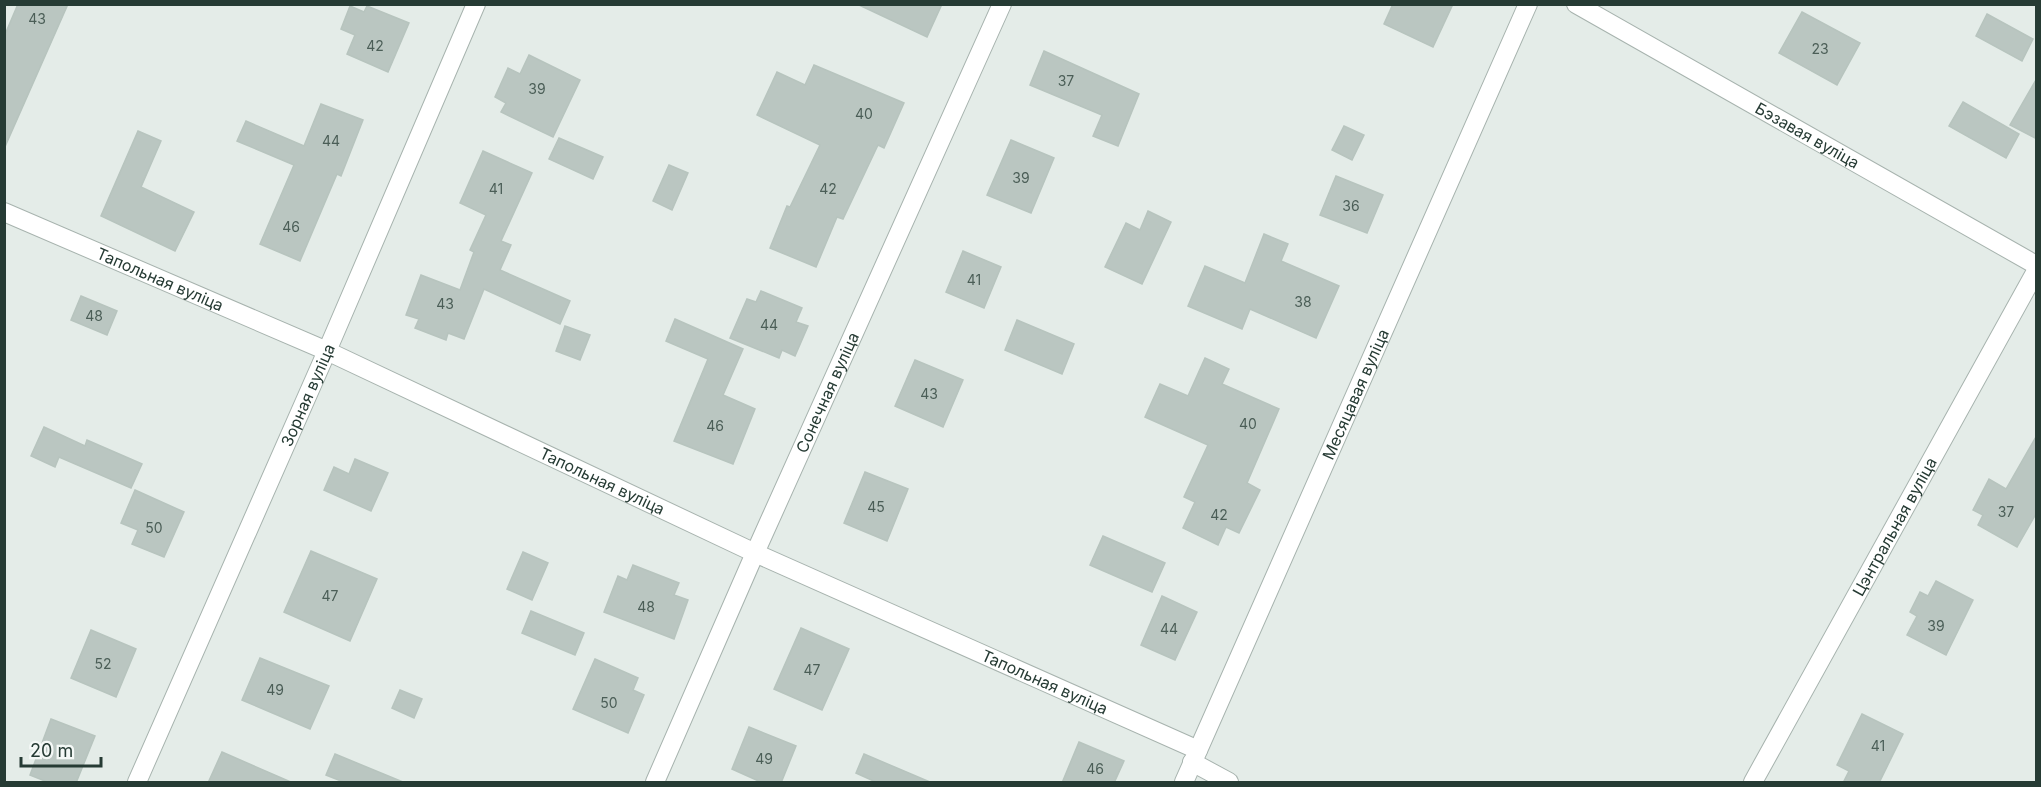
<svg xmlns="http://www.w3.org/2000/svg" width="2041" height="787" font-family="Inter,sans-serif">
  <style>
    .building { fill: #bac6c1; stroke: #b7c4be; stroke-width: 1.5 }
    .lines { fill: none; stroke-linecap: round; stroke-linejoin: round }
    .street-casing { stroke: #a7b3ae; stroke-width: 20 }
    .street { stroke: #fff; stroke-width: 18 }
    .labels { text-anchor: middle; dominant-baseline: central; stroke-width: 6; stroke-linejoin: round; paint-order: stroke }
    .number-label { font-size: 14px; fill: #4b5e57 }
    .street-label { font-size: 16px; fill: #263b34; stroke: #f4f8f6 }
  </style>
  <rect width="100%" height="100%" fill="#e4ece8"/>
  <!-- building -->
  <g class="building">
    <path d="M 18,4 L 68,4 L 4,149 L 4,37 Z"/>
    <path d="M 857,4 L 942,4 L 927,37 Z"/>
    <path d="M 1393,4 L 1453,4 L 1433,47 L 1384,24 Z"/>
    <path d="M 350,6 L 364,12 L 367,6 L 409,23 L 388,72 L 347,54 L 355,35 L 341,29 Z"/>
    <path d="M 1802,12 L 1860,43 L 1837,85 L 1779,53 Z"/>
    <path d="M 1987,14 L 2033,39 L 2022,61 L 1976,36 Z"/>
    <path d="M 1044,51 L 1139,94 L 1118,146 L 1093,136 L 1102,115 L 1030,85 Z"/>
    <path d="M 529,55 L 580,80 L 553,137 L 501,112 L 506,103 L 495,97 L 508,68 L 520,74 Z"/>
    <path d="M 814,65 L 904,103 L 884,148 L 878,145 L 843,219 L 837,217 L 816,267 L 770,248 L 787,206 L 790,207 L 820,145 L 757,115 L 777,72 L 805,85 Z"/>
    <path d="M 2037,78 L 2037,139 L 2010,125 Z"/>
    <path d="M 1963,102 L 2019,134 L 2006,158 L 1949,126 Z"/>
    <path d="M 321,104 L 363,120 L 341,176 L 337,174 L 300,261 L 260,244 L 294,165 L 237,141 L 246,121 L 304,146 Z"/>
    <path d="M 1344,126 L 1364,135 L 1352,160 L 1332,150 Z"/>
    <path d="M 138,131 L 161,141 L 141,187 L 194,212 L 175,251 L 101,216 Z"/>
    <path d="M 559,138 L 603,157 L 593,179 L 549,159 Z"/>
    <path d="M 1011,140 L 1054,158 L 1031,213 L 987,195 Z"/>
    <path d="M 483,151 L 532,173 L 501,241 L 511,245 L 500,270 L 570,301 L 560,324 L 484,289 L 464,339 L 448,333 L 446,340 L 415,328 L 419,319 L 406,315 L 421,275 L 460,290 L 474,252 L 470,250 L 486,215 L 460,203 Z"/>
    <path d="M 669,165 L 688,173 L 672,210 L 653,201 Z"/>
    <path d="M 1336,176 L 1383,195 L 1367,233 L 1320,215 Z"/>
    <path d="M 1148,211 L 1171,222 L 1142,284 L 1105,267 L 1126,223 L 1140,230 Z"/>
    <path d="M 1264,234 L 1288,244 L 1281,261 L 1339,286 L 1316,338 L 1250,309 L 1242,329 L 1188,306 L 1205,266 L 1245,283 Z"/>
    <path d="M 963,251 L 1001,267 L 984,308 L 946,292 Z"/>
    <path d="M 761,291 L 802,308 L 796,322 L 808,326 L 795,356 L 782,350 L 779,358 L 730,338 L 747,299 L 756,302 Z"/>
    <path d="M 81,296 L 117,311 L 107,335 L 71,320 Z"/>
    <path d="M 675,319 L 743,349 L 723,395 L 755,409 L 733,464 L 674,441 L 708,359 L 666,341 Z"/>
    <path d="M 1017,320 L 1074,344 L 1062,374 L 1005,350 Z"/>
    <path d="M 565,326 L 590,335 L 580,360 L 556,351 Z"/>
    <path d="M 1205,358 L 1229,369 L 1222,384 L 1279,409 L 1247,483 L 1260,490 L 1239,533 L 1226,527 L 1218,545 L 1183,528 L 1195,502 L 1184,497 L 1208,445 L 1145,417 L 1160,384 L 1188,396 Z"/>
    <path d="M 915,360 L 963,380 L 943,427 L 895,406 Z"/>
    <path d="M 44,427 L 85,446 L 87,440 L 142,464 L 131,488 L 59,457 L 55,467 L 31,456 Z"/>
    <path d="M 2037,435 L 2037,512 L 2017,547 L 1978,525 L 1983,515 L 1973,510 L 1989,479 L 2006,489 Z"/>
    <path d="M 355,459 L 388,473 L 371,511 L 324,490 L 334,467 L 349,474 Z"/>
    <path d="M 865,472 L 908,489 L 887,541 L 844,523 Z"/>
    <path d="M 135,490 L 184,512 L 164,557 L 132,544 L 138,530 L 121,523 Z"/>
    <path d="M 1103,536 L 1165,563 L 1152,592 L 1090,565 Z"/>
    <path d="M 311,551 L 377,579 L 350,641 L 284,612 Z"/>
    <path d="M 523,552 L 548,563 L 532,600 L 507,589 Z"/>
    <path d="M 633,565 L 679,583 L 674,595 L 688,600 L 674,639 L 604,612 L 618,576 L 627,580 Z"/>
    <path d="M 1936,581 L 1973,600 L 1946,655 L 1907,635 L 1917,616 L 1910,612 L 1920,592 L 1928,596 Z"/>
    <path d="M 1162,596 L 1197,612 L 1175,660 L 1141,645 Z"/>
    <path d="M 531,611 L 584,633 L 575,655 L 522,633 Z"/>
    <path d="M 801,628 L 849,649 L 822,710 L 774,689 Z"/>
    <path d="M 91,630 L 136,649 L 116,697 L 71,678 Z"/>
    <path d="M 260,658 L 329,686 L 310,729 L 242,700 Z"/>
    <path d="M 595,659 L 638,678 L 633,690 L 644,695 L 628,733 L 573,709 Z"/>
    <path d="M 400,690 L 422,699 L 414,718 L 392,708 Z"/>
    <path d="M 1862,714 L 1903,734 L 1879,783 L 1843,783 L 1849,771 L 1837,765 Z"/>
    <path d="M 51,719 L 95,736 L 76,783 L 50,783 L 30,775 Z"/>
    <path d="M 749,727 L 796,746 L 781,783 L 763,783 L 732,769 Z"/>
    <path d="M 1079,742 L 1124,761 L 1114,783 L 1062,783 Z"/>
    <path d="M 222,752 L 293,783 L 208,783 Z"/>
    <path d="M 335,754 L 403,782 L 403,783 L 346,783 L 326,775 Z"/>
    <path d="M 864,754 L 930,782 L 930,783 L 878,783 L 856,773 Z"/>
  </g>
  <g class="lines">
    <defs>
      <g id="street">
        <path id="s1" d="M 1576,4 L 2036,265"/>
        <path id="s2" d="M 4,212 L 327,351 L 755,553 L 1198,750"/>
        <path d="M 1192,762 L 1229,782"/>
        <path id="s3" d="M 137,782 L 327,351 L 476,4"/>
        <path id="s4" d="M 655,782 L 755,553 L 1002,4"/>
        <path id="s5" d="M 1184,782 L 1528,4"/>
        <path id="s6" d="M 1753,782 L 2036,271"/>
      </g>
    </defs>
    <!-- street casing -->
    <use href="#street" class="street-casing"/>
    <!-- street -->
    <use href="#street" class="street"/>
  </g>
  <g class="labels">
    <!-- number labels -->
    <g class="number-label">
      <text x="37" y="18">43</text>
      <text x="375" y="45">42</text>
      <text x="1820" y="48">23</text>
      <text x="1066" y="80">37</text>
      <text x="537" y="88">39</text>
      <text x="864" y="113">40</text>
      <text x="331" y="140">44</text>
      <text x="1021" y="177">39</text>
      <text x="496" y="188">41</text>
      <text x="828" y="188">42</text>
      <text x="1351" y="205">36</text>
      <text x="291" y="226">46</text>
      <text x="974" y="279">41</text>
      <text x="1303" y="301">38</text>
      <text x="445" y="303">43</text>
      <text x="94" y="315">48</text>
      <text x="769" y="324">44</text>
      <text x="929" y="393">43</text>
      <text x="1248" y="423">40</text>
      <text x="715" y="425">46</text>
      <text x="876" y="506">45</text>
      <text x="2006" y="511">37</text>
      <text x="1219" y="514">42</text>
      <text x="154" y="527">50</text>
      <text x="330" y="595">47</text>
      <text x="646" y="606">48</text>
      <text x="1936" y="625">39</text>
      <text x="1169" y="628">44</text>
      <text x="103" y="663">52</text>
      <text x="812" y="669">47</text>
      <text x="275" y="689">49</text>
      <text x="609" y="702">50</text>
      <text x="1878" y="745">41</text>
      <text x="764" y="758">49</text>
      <text x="1095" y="768">46</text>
    </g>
    <!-- street labels -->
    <g class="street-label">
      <text stroke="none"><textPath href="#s1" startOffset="266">Бэзавая вуліца</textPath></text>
      <text stroke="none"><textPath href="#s2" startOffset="170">Тапольная вуліца</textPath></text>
      <text stroke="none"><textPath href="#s4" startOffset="426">Сонечная вуліца</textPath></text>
      <text stroke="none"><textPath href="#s5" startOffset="424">Месяцавая вуліца</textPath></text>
      <text stroke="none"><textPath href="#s3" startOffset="423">Зорная вуліца</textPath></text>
      <text stroke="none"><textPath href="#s2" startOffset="656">Тапольная вуліца</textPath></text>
      <text stroke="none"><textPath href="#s6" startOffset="292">Цэнтральная вуліца</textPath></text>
      <text stroke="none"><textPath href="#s2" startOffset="1142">Тапольная вуліца</textPath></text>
    </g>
  </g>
  <!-- border -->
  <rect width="2041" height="787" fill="none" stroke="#263b34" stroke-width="12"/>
  <!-- scale -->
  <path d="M21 757v9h80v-9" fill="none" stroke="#263b34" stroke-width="3"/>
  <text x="30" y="757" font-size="18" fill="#263b34" stroke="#f4f8f6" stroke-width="4.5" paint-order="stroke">20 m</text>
</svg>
